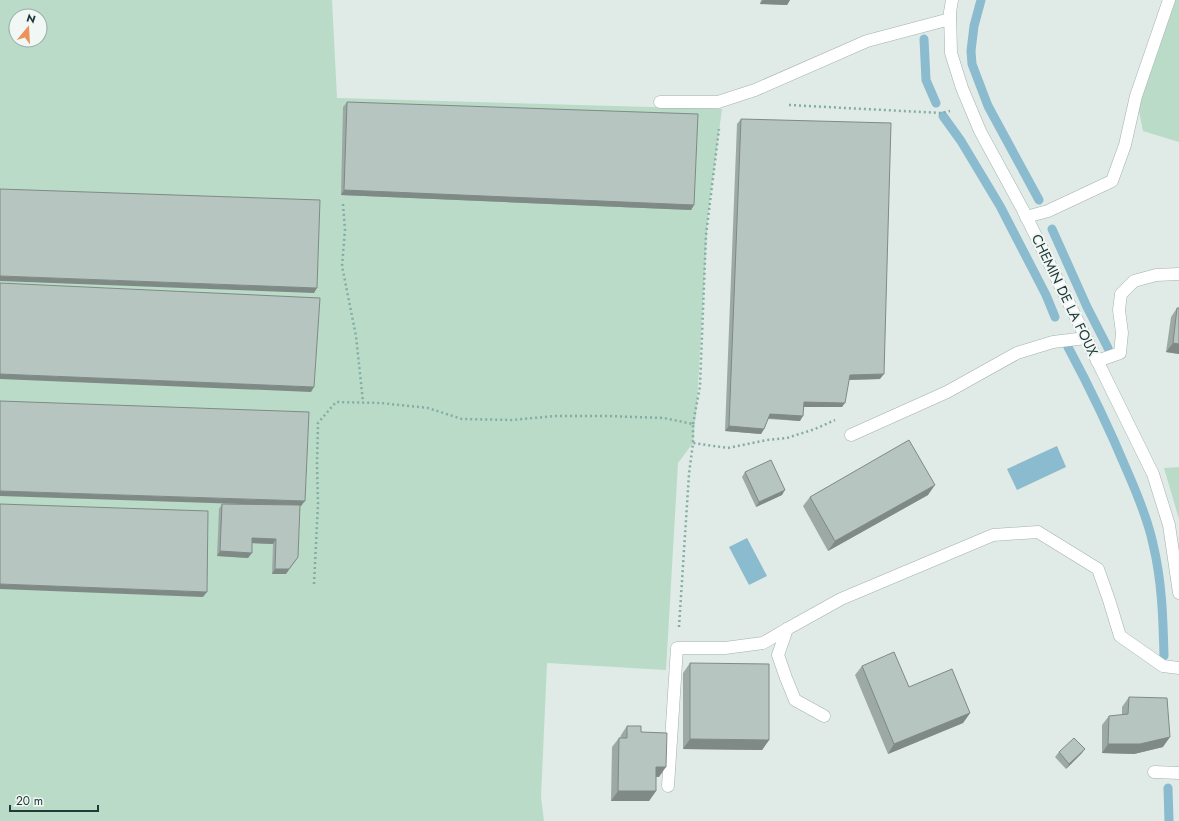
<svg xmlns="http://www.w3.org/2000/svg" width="1179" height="821" font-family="Jost,sans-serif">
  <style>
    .green { fill: #badbc7; fill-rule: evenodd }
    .water { fill: #8abbce }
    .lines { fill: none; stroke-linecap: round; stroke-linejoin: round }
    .stream { stroke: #8abbce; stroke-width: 9 }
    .lane-casing { stroke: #a3b2af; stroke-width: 13 }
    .street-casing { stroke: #a3b2af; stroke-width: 13 }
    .path { stroke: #82ada5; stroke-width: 2.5; stroke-dasharray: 2 3; stroke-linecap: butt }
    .lane { stroke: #fff; stroke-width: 12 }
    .street { stroke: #fff; stroke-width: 12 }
    .wall { fill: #9da9a5 }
    .shaded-wall { fill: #7f8a86 }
    .building { fill: #b6c5c0; stroke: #7f8a86 }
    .labels { text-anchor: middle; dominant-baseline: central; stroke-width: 4; stroke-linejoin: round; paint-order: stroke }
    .street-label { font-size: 14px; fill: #213a37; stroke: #f0f7f5 }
  </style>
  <rect width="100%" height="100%" fill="#e0eae7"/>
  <!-- green -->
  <g class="green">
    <path d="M 0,0 L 332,0 L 337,98 L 722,109 L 708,214 L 697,403 L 693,443 L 678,463 L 666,670 L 547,663 L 541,797 L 544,821 L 0,821 ZM 16,16 L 40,16 L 40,40 L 16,40 Z"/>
    <path d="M 1169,0 L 1179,0 L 1179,142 L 1143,131 L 1136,96 Z"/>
    <path d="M 1179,467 L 1179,519 L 1164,468 Z"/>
  </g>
  <!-- water -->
  <g class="water">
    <path d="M 1057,446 L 1066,467 L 1017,490 L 1007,469 Z"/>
    <path d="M 747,538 L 767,576 L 749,585 L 729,547 Z"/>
  </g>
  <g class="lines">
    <!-- stream -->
    <g class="stream">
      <path d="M 981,0 L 974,26 L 971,51 L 972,64 L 988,106 L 1039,200"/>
      <path d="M 924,39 L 926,80 L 936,103"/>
      <path d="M 943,116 L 961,141 L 1000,206 L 1046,295 L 1055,317"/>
      <path d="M 1052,229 L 1087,307 L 1108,348"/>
      <path d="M 1068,347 C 1090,388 1110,430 1128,473 C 1138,496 1148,520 1153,544 C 1162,581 1163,618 1164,656"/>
      <path d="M 1168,788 L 1169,821"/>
    </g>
    <defs>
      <g id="lane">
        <path d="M 660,102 L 718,102 L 755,90 L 867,41 L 950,19"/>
        <path d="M 1026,217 L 1048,211 L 1112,181 L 1125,145 L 1136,96 L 1169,0"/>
        <path d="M 1097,361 L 1120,353 L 1122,333 L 1119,310 L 1121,294 L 1134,281 L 1156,275 L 1179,274"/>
        <path d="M 851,435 L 947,392 L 1017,353 L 1053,342 L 1086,338"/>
        <path d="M 824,716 L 795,700 L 786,678 L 778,655 L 787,629 L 841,599 L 993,535 L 1038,532 L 1098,569 L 1109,600 L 1120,636 L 1163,666 L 1179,668"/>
        <path d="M 1154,772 L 1179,773"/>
        <path d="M 668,786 L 677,648 L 725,648 L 763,643 L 787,629"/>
      </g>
      <path id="street" d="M 952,0 L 950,12 L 951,53 L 962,88 L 980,131 L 1023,210 L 1153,474 L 1169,525 L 1179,593"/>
    </defs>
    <!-- lane casing -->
    <use href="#lane" class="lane-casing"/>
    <!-- street casing -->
    <use href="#street" class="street-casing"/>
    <!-- path -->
    <g class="path">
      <path d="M 789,105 L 941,113 L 950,111"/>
      <path d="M 343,204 L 345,230 L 342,266 L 356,336 L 363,402"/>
      <path d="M 693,424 L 700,386 L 706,235 L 719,129"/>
      <path d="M 314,584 L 318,504 L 317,465 L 318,423 L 336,402 L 381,403 L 428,408 L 462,419 L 512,420 L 555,416 L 607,416 L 664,418 L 693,424 L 693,443"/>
      <path d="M 679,627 L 689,474 L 693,443 L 728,448 L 767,440 L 787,438 L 815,429 L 835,420"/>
    </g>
    <!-- lane -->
    <use href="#lane" class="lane"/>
    <!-- street -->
    <use href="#street" class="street"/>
  </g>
  <!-- wall -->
  <g class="wall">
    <path d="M 761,0 L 790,0 L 787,5 L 760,4 Z"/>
    <path d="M 347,102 L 694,205 L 691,210 L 341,195 L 343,107 Z"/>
    <path d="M 741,119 L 880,379 L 849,380 L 842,407 L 804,407 L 800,421 L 768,419 L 764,429 L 761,434 L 725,431 L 737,124 Z"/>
    <path d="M 1177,308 L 1179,308 L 1179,354 L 1166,352 L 1171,317 Z"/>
    <path d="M 745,472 L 782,495 L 756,507 L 742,477 Z"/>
    <path d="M 928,495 L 828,551 L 803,506 L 810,497 Z"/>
    <path d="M 222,504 L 279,505 L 301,506 L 300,505 L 286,574 L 272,574 L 273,544 L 252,543 L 248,558 L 217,556 L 219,509 Z"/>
    <path d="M 690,663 L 769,740 L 762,750 L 683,749 L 683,673 Z"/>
    <path d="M 862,666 L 909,687 L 970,713 L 963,723 L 888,754 L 855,675 Z"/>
    <path d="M 1129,697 L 1163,747 L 1134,754 L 1102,753 L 1102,725 L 1109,716 L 1122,715 L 1122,707 Z"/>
    <path d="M 627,726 L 641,732 L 659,777 L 656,777 L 656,791 L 649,801 L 611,801 L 612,747 L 619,738 L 620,738 L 621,735 Z"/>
    <path d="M 1085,749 L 1081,754 L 1066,769 L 1055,757 L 1059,752 Z"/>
  </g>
  <!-- shaded-wall -->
  <g class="shaded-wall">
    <path d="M 763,0 L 790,0 L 787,5 L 760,4 Z"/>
    <path d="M 344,190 L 694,205 L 691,210 L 341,195 Z"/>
    <path d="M 0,276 L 317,288 L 314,293 L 0,281 Z"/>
    <path d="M 1173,343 L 1179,344 L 1179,354 L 1166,352 Z"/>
    <path d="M 0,374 L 314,387 L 311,392 L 0,379 Z"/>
    <path d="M 884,374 L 880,379 L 846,380 L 850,375 Z"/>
    <path d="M 804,402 L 845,403 L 842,407 L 801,407 Z"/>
    <path d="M 770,414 L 803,416 L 800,421 L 766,418 Z"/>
    <path d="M 729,426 L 764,429 L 761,434 L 725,431 Z"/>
    <path d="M 935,485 L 928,495 L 828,551 L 835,541 Z"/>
    <path d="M 785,490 L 782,495 L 756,507 L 759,502 Z"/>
    <path d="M 0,491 L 305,501 L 301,506 L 0,496 Z"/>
    <path d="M 252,538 L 276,539 L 273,544 L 249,543 Z"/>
    <path d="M 220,551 L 252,553 L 248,558 L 217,556 Z"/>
    <path d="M 298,557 L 286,574 L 272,574 L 275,569 Z"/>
    <path d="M 0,584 L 207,592 L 203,597 L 0,589 Z"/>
    <path d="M 970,713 L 963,723 L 888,754 L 894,744 Z"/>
    <path d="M 1170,737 L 1163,747 L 1134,754 L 1102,753 L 1108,744 Z"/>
    <path d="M 690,739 L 769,740 L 762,750 L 683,749 Z"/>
    <path d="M 1085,749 L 1081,754 L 1066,769 L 1069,764 Z"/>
    <path d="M 656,767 L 666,767 L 659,777 L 649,776 Z"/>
    <path d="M 618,791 L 656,791 L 649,801 L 611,801 Z"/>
  </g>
  <!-- building -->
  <g class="building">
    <path d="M 347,102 L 698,114 L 694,205 L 344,190 Z"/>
    <path d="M 741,119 L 891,123 L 884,374 L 850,375 L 845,403 L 804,402 L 803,416 L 770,414 L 764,429 L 729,426 Z"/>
    <path d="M 0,189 L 320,200 L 317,288 L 0,276 Z"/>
    <path d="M 0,283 L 320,298 L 314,387 L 0,374 Z"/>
    <path d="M 1177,308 L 1179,308 L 1179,344 L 1173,343 Z"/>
    <path d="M 0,401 L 309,412 L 305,501 L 0,491 Z"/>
    <path d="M 909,440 L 935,485 L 835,541 L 810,497 Z"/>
    <path d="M 771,460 L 785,490 L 759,502 L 745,472 Z"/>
    <path d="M 0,504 L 208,511 L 207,592 L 0,584 Z"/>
    <path d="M 222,504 L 300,505 L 298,557 L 289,569 L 275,569 L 276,539 L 252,538 L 252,553 L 220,551 Z"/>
    <path d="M 894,652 L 909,687 L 952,669 L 970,713 L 894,744 L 862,666 Z"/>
    <path d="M 690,663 L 769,664 L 769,740 L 690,739 Z"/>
    <path d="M 1129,697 L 1167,698 L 1170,737 L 1140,744 L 1108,744 L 1109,716 L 1128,714 Z"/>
    <path d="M 627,726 L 641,726 L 641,732 L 667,733 L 666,767 L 656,767 L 656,791 L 618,791 L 619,738 L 627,738 Z"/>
    <path d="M 1074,738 L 1085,749 L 1069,764 L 1059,752 Z"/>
  </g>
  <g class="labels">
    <!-- street labels -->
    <g class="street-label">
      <text transform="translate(1065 295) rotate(64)">CHEMIN DE LA FOUX</text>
    </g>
  </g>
  <!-- north arrow -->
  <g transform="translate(28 28) rotate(18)"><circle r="19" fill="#f0f7f5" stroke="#9daba9"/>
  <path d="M0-3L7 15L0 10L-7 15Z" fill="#ed925c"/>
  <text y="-6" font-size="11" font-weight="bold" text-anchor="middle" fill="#213a37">N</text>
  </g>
  <!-- scale -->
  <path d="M10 805v6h88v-6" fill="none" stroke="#213a37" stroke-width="2"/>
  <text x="16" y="805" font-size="12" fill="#213a37" stroke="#f0f7f5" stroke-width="3" paint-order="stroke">20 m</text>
</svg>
